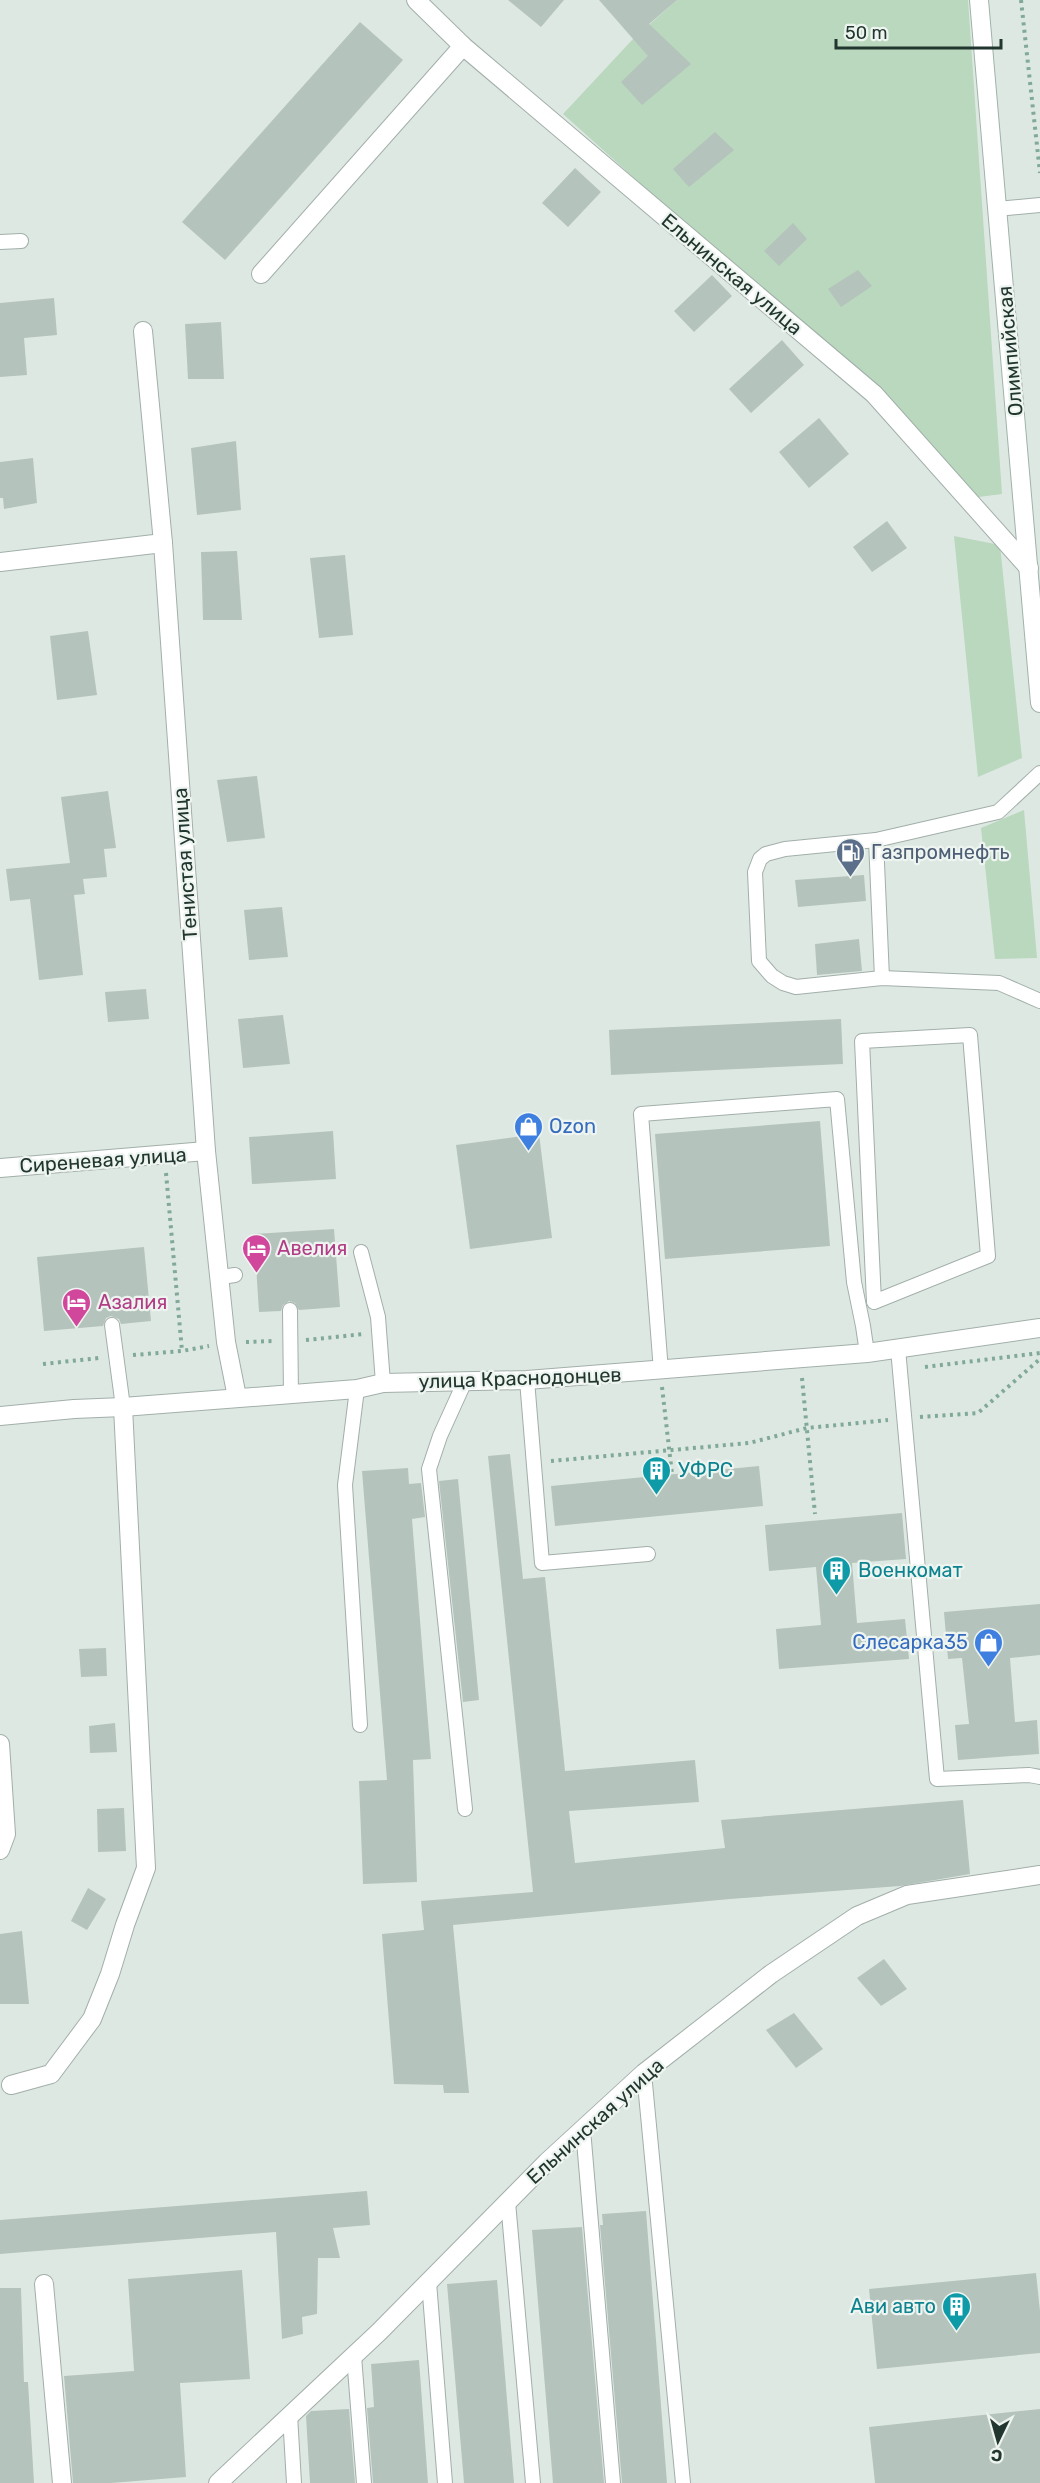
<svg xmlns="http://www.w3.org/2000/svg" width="1040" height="2483" font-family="Rubik,sans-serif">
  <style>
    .green { fill: #b9d8bd }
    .building { fill: #b4c3bb }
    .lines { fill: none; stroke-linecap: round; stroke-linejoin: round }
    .service-casing { stroke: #a2afa9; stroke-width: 16 }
    .minor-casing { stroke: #a2afa9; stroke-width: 20 }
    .secondary-casing { stroke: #9fb3a9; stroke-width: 20 }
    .path { stroke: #81a998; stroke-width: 4; stroke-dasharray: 3 4.5; stroke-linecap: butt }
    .service { stroke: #fff; stroke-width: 14 }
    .minor { stroke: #fff; stroke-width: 18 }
    .secondary { stroke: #fff; stroke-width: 18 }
    .labels { text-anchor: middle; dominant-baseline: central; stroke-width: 4.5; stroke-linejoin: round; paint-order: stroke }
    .street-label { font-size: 20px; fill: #21362e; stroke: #eef5f1 }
    .service-label { font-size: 20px; fill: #4e5e75; stroke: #eef5f1; text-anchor: start }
    .shop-label { font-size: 20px; fill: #366cbe; stroke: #eef5f1; text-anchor: start }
    .hotel-label { font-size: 20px; fill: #b23c85; stroke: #eef5f1; text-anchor: start }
    .culture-label { font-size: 20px; fill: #0d838f; stroke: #eef5f1; text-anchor: start }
  </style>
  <rect width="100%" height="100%" fill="#dee8e3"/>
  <!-- green -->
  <g class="green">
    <path d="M 677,0 L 968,0 L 1002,494 L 963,499 L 907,423 L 563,114 L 633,39 Z"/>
    <path d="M 954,536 L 1000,545 L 1022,758 L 978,777 Z"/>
    <path d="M 1024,810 L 1037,958 L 995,959 L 981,828 Z"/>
  </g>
  <!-- building -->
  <g class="building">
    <path d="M 508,0 L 564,0 L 541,27 Z"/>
    <path d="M 599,0 L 677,0 L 649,24 L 691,64 L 642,105 L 621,82 L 648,56 Z"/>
    <path d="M 360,22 L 403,60 L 225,260 L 182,222 Z"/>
    <path d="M 715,132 L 734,150 L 689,187 L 673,169 Z"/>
    <path d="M 575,168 L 601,192 L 568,227 L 542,203 Z"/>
    <path d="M 793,223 L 807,239 L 779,266 L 764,251 Z"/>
    <path d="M 858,270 L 872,286 L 841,307 L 828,289 Z"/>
    <path d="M 712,275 L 732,296 L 694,332 L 674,311 Z"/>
    <path d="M 54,298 L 57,335 L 24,338 L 27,375 L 0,377 L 0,303 Z"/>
    <path d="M 221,322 L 224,379 L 188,379 L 185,324 Z"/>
    <path d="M 782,340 L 804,365 L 751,413 L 729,389 Z"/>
    <path d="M 819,418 L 849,454 L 809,488 L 779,452 Z"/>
    <path d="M 236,441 L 241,510 L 197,515 L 191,448 Z"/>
    <path d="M 33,458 L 37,503 L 4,509 L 3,498 L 0,498 L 0,462 Z"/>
    <path d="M 887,521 L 907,548 L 872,572 L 853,547 Z"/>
    <path d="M 237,551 L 242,620 L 203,620 L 201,552 Z"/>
    <path d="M 345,555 L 353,635 L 319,638 L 310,558 Z"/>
    <path d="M 88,631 L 97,695 L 57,700 L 50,636 Z"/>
    <path d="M 257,776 L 265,838 L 227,842 L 217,780 Z"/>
    <path d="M 108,791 L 116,848 L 104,849 L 107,877 L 83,879 L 85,894 L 74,895 L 83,975 L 39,980 L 30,899 L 10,901 L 6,869 L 70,863 L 61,797 Z"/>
    <path d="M 864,875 L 866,901 L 798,907 L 795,880 Z"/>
    <path d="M 282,907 L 288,957 L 249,960 L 244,910 Z"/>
    <path d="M 859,939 L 862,971 L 817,975 L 815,944 Z"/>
    <path d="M 146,989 L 149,1019 L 108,1022 L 105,992 Z"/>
    <path d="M 283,1015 L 290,1064 L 243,1068 L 238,1019 Z"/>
    <path d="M 841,1019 L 843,1064 L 611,1075 L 609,1030 Z"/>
    <path d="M 820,1121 L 830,1246 L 665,1259 L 655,1134 Z"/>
    <path d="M 333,1131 L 336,1179 L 252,1184 L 249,1137 Z"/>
    <path d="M 539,1134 L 552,1238 L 470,1249 L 456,1145 Z"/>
    <path d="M 334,1229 L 340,1307 L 299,1310 L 295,1303 L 289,1301 L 283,1305 L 281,1311 L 259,1312 L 254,1234 Z"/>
    <path d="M 144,1247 L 151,1321 L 121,1324 L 119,1319 L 111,1316 L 106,1318 L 103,1326 L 44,1331 L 37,1257 Z"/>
    <path d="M 510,1454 L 523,1579 L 545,1577 L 565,1771 L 695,1760 L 699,1802 L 569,1811 L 575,1863 L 725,1848 L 721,1820 L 963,1800 L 970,1874 L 900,1886 L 730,1899 L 453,1925 L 469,2093 L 444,2093 L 443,2085 L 394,2084 L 382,1934 L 424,1930 L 421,1901 L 533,1892 L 488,1456 Z"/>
    <path d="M 759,1466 L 763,1506 L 555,1526 L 551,1486 Z"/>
    <path d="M 408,1468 L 409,1484 L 421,1483 L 425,1517 L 412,1519 L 431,1759 L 413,1760 L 417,1882 L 363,1884 L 359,1781 L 387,1780 L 362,1471 Z"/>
    <path d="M 458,1479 L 479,1700 L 463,1702 L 439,1481 Z"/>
    <path d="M 902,1513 L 906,1559 L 852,1563 L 857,1623 L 905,1619 L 909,1659 L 779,1669 L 776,1629 L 821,1625 L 816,1567 L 769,1571 L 765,1525 Z"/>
    <path d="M 1040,1604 L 1040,1655 L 1010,1658 L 1015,1722 L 1037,1720 L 1039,1754 L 958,1760 L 955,1725 L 969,1724 L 962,1658 L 948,1659 L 944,1612 Z"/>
    <path d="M 106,1648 L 107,1676 L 81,1677 L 79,1649 Z"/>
    <path d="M 115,1723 L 117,1752 L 90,1753 L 89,1726 Z"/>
    <path d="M 124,1808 L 126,1851 L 98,1852 L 97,1809 Z"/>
    <path d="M 88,1888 L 106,1899 L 87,1930 L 71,1921 Z"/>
    <path d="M 22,1931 L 29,2004 L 0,2004 L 0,1934 Z"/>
    <path d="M 884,1959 L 907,1989 L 881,2006 L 857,1978 Z"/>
    <path d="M 794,2013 L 823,2049 L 796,2068 L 766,2030 Z"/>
    <path d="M 367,2191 L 370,2225 L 333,2228 L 340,2258 L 318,2258 L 317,2314 L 302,2317 L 303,2334 L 282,2339 L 276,2232 L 0,2254 L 0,2220 Z"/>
    <path d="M 646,2211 L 667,2483 L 622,2483 L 600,2225 L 603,2225 L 602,2214 Z"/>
    <path d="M 582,2227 L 604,2483 L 553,2483 L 532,2230 Z"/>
    <path d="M 242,2270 L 250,2379 L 180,2383 L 186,2477 L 111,2483 L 73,2483 L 64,2376 L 134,2371 L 128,2279 Z"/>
    <path d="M 1036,2273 L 1040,2311 L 1040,2353 L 877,2369 L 869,2289 Z"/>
    <path d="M 497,2280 L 514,2483 L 464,2483 L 447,2284 Z"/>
    <path d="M 0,2288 L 21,2288 L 24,2382 L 28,2382 L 34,2483 L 0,2483 Z"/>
    <path d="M 419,2360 L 428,2483 L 373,2483 L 367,2408 L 374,2407 L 371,2364 Z"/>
    <path d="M 349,2409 L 355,2483 L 310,2483 L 306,2416 L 311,2411 Z"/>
    <path d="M 1040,2409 L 1040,2483 L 875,2483 L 869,2427 Z"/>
  </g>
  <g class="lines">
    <defs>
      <g id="service">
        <path d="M 997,209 L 1040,205"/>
        <path d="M 0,242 L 21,241"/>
        <path d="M 1040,773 L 998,812 L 876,840 L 785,849 L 766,854 L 760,859 L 755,872 L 759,961 L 772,976 L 783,983 L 796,987 L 882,978 L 999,983 L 1040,1001"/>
        <path d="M 876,840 L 882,978"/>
        <path d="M 970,1035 L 988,1256 L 874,1302 L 862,1041 Z"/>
        <path d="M 361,1252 L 378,1317 L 383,1383"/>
        <path d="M 221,1277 L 235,1275"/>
        <path d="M 290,1310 L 291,1394"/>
        <path d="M 112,1325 L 123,1407"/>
        <path d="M 898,1349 L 937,1779 L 1029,1775 L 1040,1777"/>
        <path d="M 661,1371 L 641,1114 L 837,1099 L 854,1282 L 863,1326 L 867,1353"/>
        <path d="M 527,1380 L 542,1563 L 648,1554"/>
        <path d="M 357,1389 L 345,1485 L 360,1725"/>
        <path d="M 465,1809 L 429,1469 L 440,1436 L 465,1381"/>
        <path d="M 644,2073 L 683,2483"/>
        <path d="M 583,2129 L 613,2483"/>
        <path d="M 508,2202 L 533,2483"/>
        <path d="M 429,2282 L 445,2483"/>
        <path d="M 354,2356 L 364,2483"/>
        <path d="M 290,2415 L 294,2483"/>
      </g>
      <g id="minor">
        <path d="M 416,0 L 463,46 L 874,394 L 1029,568"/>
        <path d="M 261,274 L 463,46"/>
        <path d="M 143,331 L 163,543 L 206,1151 L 226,1342 L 237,1397"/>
        <path d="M 0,562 L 163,543"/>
        <path d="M 0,1168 L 206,1151"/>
        <path d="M 0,1416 L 74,1409 L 123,1407 L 357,1389 L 383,1383 L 527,1380 L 867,1353 L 1040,1328"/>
        <path d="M 0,1744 L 6,1834 L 0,1850"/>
        <path d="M 11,2085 L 51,2074 L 92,2019 L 110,1974 L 125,1925 L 146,1868 L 123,1407"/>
        <path d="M 44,2284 L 62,2483"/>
        <path d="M 218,2483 L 379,2332 L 547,2162 L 644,2073 L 771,1974 L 857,1916 L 907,1895 L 1040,1875"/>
      </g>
      <path id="secondary" d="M 979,0 L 1040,703"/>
    </defs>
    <!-- service casing -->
    <use href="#service" class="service-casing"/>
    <!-- minor casing -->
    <use href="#minor" class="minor-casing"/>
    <!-- secondary casing -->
    <use href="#secondary" class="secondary-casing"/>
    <!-- path -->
    <g class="path">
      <path d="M 1021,0 L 1040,173"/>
      <path d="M 166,1173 L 182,1351"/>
      <path d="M 306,1340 L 364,1334"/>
      <path d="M 246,1342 L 274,1341"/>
      <path d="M 133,1355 L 182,1351 L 209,1346"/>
      <path d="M 43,1364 L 99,1358"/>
      <path d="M 925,1367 L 1040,1353"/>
      <path d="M 802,1378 L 815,1514"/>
      <path d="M 662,1387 L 672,1474"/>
      <path d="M 920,1417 L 978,1413 L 1040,1359"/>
      <path d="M 551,1461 L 749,1443 L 807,1428 L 888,1420"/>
    </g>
    <!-- service -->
    <use href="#service" class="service"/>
    <!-- minor -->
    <use href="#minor" class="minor"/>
    <!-- secondary -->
    <use href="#secondary" class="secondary"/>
  </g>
  <!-- icons -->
  <defs>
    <symbol id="fuel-pin" viewBox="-11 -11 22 30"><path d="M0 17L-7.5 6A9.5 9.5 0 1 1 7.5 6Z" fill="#5c6f8a" stroke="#eef5f1"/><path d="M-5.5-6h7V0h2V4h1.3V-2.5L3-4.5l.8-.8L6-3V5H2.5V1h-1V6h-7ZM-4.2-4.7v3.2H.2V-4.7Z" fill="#fff"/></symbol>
    <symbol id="shop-pin" viewBox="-11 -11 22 30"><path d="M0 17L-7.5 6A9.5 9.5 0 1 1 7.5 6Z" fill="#3f7fe0" stroke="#eef5f1"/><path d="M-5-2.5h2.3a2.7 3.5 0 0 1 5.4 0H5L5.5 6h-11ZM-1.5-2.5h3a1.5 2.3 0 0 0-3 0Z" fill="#fff"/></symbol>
    <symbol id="hotel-pin" viewBox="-11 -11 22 30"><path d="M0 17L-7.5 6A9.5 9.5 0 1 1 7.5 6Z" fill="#d1479c" stroke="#eef5f1"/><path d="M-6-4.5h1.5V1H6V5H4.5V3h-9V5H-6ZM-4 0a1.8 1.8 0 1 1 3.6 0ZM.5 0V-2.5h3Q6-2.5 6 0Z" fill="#fff"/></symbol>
    <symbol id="building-pin" viewBox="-11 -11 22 30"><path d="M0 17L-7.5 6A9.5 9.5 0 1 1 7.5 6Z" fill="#0f9aa8" stroke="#eef5f1"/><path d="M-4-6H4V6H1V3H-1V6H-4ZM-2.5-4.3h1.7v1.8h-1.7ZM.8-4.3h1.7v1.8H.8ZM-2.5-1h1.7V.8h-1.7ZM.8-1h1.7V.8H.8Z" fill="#fff"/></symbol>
  </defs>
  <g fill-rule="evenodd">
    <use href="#fuel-pin" x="834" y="836" width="33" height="45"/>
    <use href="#shop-pin" x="512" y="1110" width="33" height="45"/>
    <use href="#hotel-pin" x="240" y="1232" width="33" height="45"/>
    <use href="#hotel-pin" x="60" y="1286" width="33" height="45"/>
    <use href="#building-pin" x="640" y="1454" width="33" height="45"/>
    <use href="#building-pin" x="820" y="1554" width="33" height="45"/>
    <use href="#shop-pin" x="972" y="1626" width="33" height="45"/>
    <use href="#building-pin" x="940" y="2290" width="33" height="45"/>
  </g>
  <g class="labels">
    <!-- street labels -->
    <g class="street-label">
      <text transform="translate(732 274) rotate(40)">Ельнинская улица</text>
      <text transform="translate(1010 351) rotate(-95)">Олимпийская</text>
      <text transform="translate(185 864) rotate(-94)">Тенистая улица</text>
      <text transform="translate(103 1160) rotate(-4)">Сиреневая улица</text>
      <text transform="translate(520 1378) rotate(-2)">улица Краснодонцев</text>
      <text transform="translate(595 2121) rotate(-42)">Ельнинская улица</text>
    </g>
    <!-- service labels -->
    <g class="service-label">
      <text x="871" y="852">Газпромнефть</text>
    </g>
    <!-- shop labels -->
    <g class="shop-label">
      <text x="549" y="1126">Ozon</text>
      <text x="968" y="1642" text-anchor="end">Слесарка35</text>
    </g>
    <!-- hotel labels -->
    <g class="hotel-label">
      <text x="277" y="1248">Авелия</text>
      <text x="98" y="1302">Азалия</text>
    </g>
    <!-- culture labels -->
    <g class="culture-label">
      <text x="678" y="1470">УФРС</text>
      <text x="858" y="1570">Военкомат</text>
      <text x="936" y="2306" text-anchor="end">Ави авто</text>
    </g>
  </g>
  <!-- north arrow -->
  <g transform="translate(998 2441) rotate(185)" stroke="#eef5f1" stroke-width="4.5" paint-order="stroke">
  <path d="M0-4.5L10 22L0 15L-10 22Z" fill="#21362e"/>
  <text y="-9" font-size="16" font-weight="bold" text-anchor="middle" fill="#21362e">С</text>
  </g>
  <!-- scale -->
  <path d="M836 39v9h165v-9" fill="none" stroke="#21362e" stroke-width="3"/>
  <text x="845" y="39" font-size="18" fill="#21362e" stroke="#eef5f1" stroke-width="4.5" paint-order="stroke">50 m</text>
</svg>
